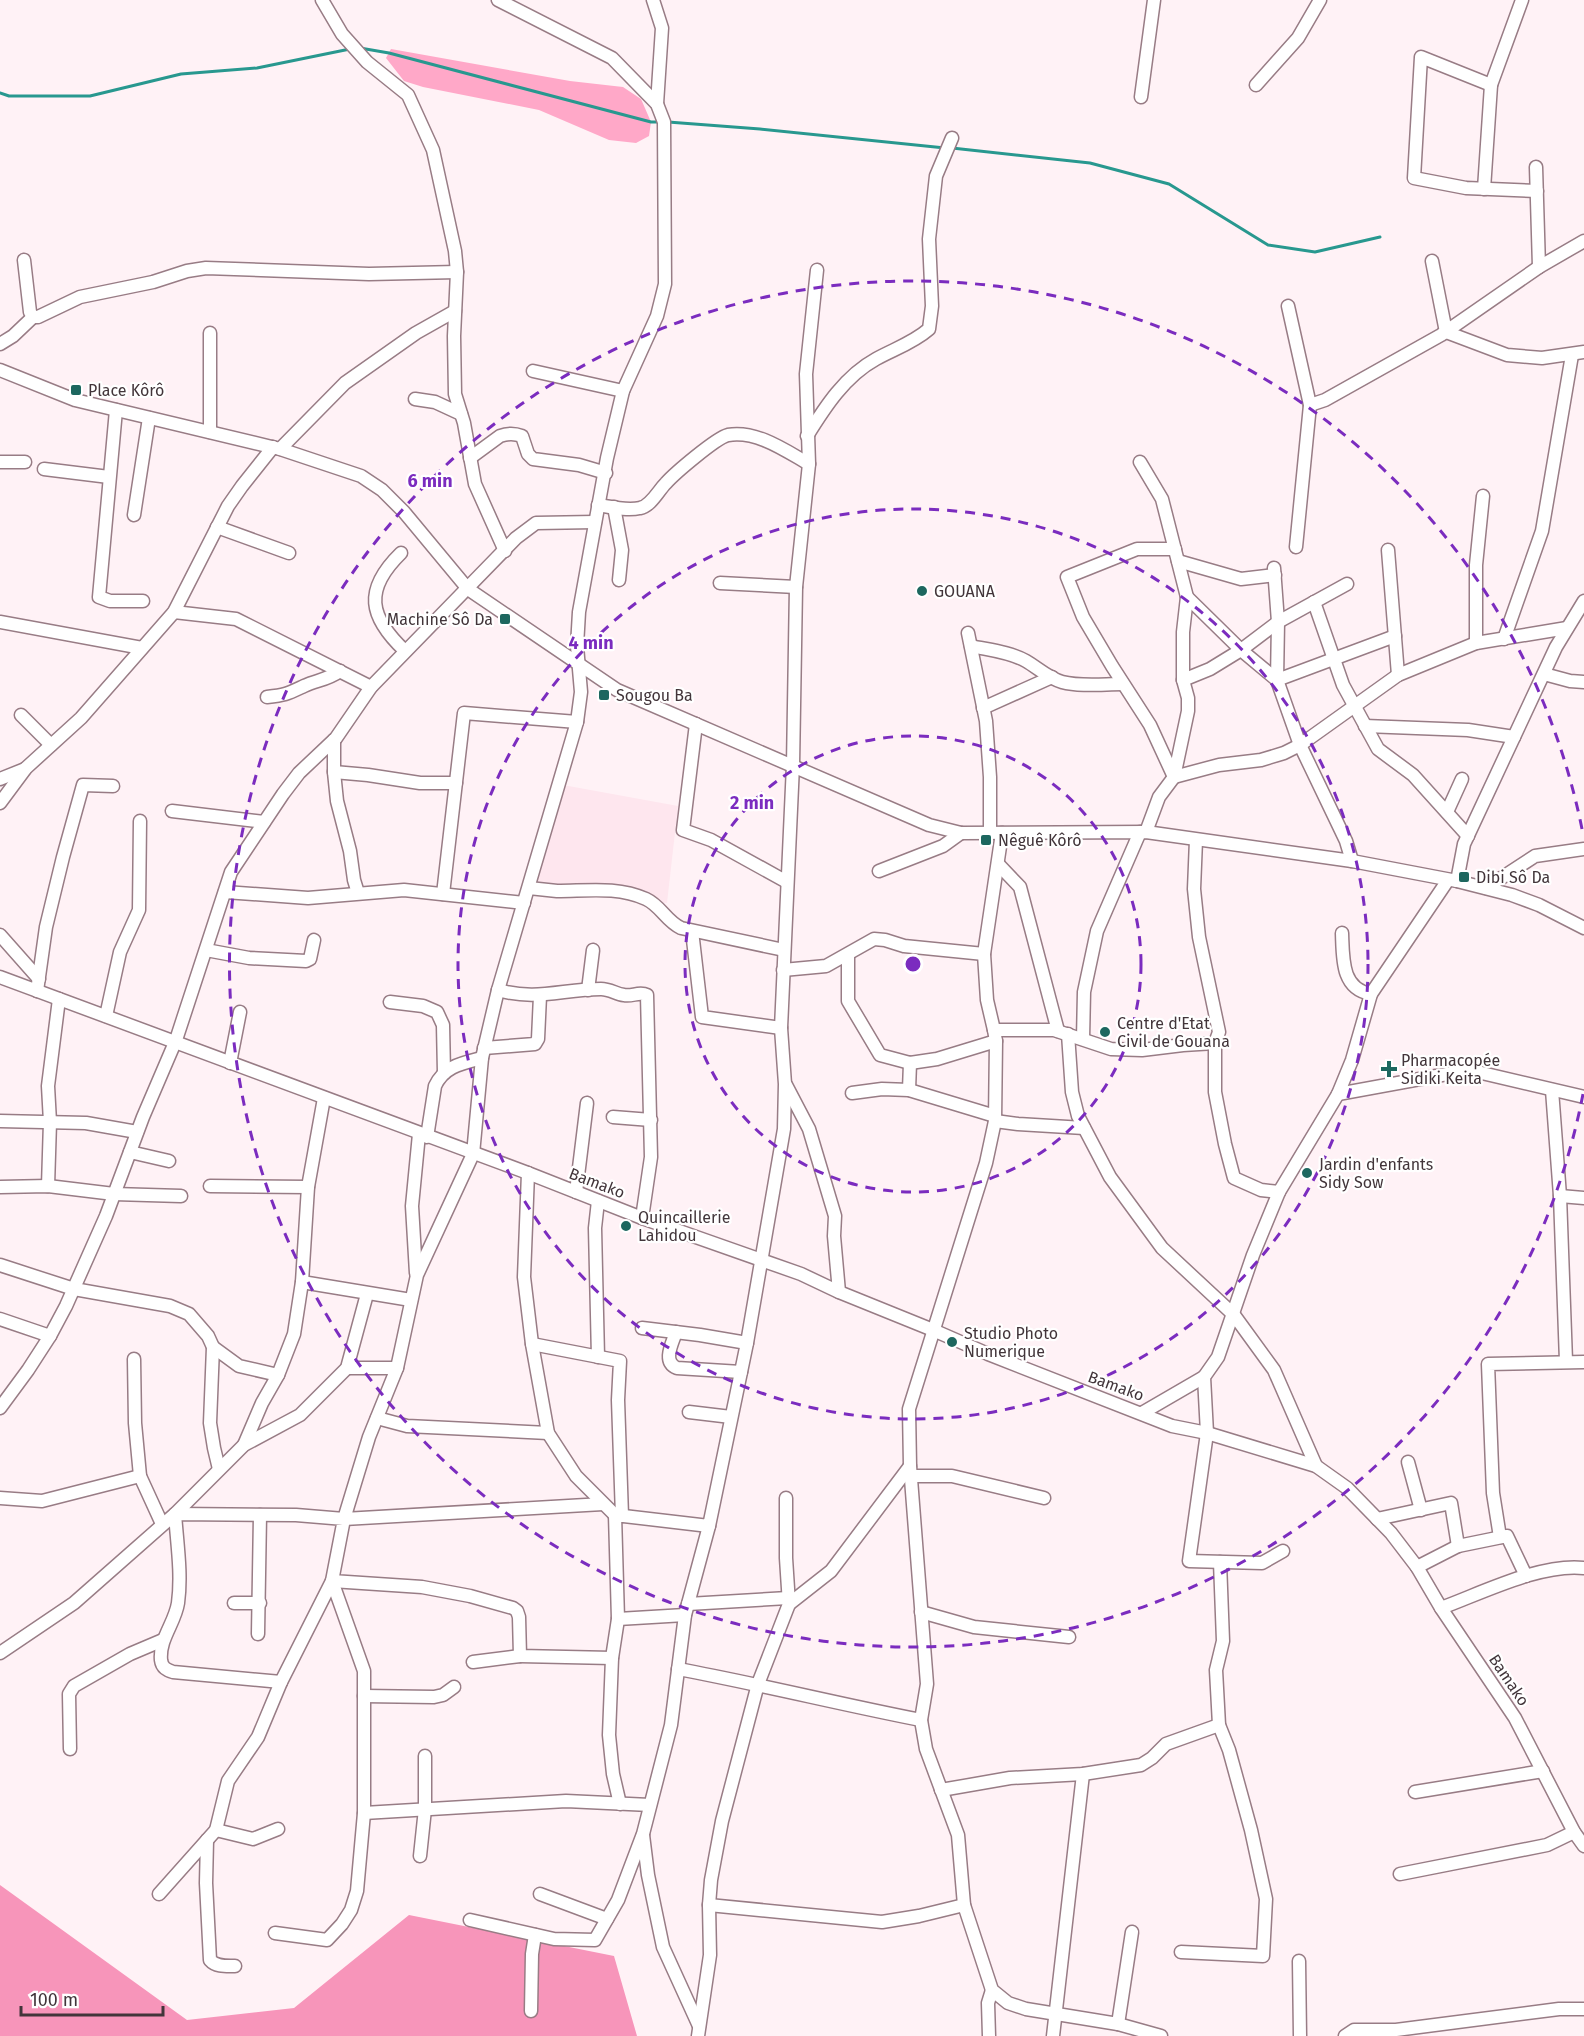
<svg xmlns="http://www.w3.org/2000/svg" width="1584" height="2036" font-family="'Fira Sans',sans-serif">
  <style>
    .built { fill: #fee6ee }
    .green { fill: #ffa8c8 }
    .forest { fill: #f795ba }
    .lines { fill: none; stroke-linecap: round; stroke-linejoin: round }
    .stream { stroke: #28988f; stroke-width: 3 }
    .minor-casing { stroke: #987c85; stroke-width: 15 }
    .minor { stroke: #fff; stroke-width: 12 }
    .ring { fill: none; stroke: #7b2cbf; stroke-width: 3; stroke-dasharray: 10 8 }
    .poi-dot { fill: #1d675f; stroke: #fff; stroke-width: 2 }
    .labels { text-anchor: middle; dominant-baseline: central; stroke-width: 4.5; stroke-linejoin: round; paint-order: stroke }
    .poi-label { font-size: 16px; fill: #42353a; stroke: #fff; text-anchor: start }
    .street-label { font-size: 16px; fill: #42353a; stroke: #fff }
    .centre { fill: #7b2cbf; stroke: #fff; stroke-width: 3 }
    .ring-label { font-size: 18px; text-anchor: middle; font-weight: bold; fill: #7b2cbf; stroke: #fff; stroke-width: 4.5; stroke-linejoin: round; paint-order: stroke }
  </style>
  <rect width="100%" height="100%" fill="#fff2f6"/>
  <!-- built -->
  <path class="built" d="M 563,785 L 678,806 L 667,903 L 536,887 Z"/>
  <!-- green -->
  <path class="green" d="M 391,49 L 570,81 L 623,87 L 641,99 L 651,122 L 649,136 L 636,143 L 609,140 L 539,110 L 423,87 L 404,81 L 386,58 Z"/>
  <!-- forest -->
  <path class="forest" d="M 0,1885 L 187,2020 L 294,2008 L 409,1915 L 614,1956 L 637,2036 L 0,2036 Z"/>
  <g class="lines">
    <!-- stream -->
    <g class="stream">
      <path d="M 360,48 L 389,53 L 651,122 L 662,122"/>
      <path d="M 0,93 L 9,96 L 90,96 L 181,74 L 257,68 L 350,49"/>
      <path d="M 668,122 L 760,129 L 945,148"/>
      <path d="M 952,148 L 1090,163 L 1169,184 L 1268,245 L 1315,252 L 1380,237"/>
    </g>
    <defs>
      <g id="minor">
        <path d="M 322,0 L 342,34 L 367,62 L 408,95 L 433,150 L 455,251 L 457,272 L 454,336 L 455,394 L 464,423 L 475,484 L 505,551"/>
        <path d="M 498,0 L 612,58 L 657,104 L 664,122 L 665,284 L 657,316 L 623,391 L 607,458 L 579,612 L 577,646 L 581,692 L 577,722 L 498,990 L 482,1058 L 473,1154 L 417,1275 L 397,1368 L 369,1437 L 344,1519 L 603,1504"/>
        <path d="M 653,0 L 662,28 L 657,104"/>
        <path d="M 1256,85 L 1298,38 L 1320,0"/>
        <path d="M 1491,85 L 1421,57 L 1414,178 L 1466,188 L 1537,191"/>
        <path d="M 1141,97 L 1154,0"/>
        <path d="M 1536,167 L 1539,267"/>
        <path d="M 1484,189 L 1491,85 L 1522,0"/>
        <path d="M 24,260 L 30,312 L 33,317 L 38,317 L 80,297 L 153,282 L 187,271 L 206,268 L 369,274 L 457,272"/>
        <path d="M 1432,261 L 1446,332 L 1507,355 L 1542,358 L 1584,352"/>
        <path d="M 1288,306 L 1310,405 L 1296,547"/>
        <path d="M 0,344 L 13,336 L 33,317"/>
        <path d="M 0,370 L 75,400 L 280,449 L 361,476 L 382,490 L 404,512 L 468,589 L 617,690 L 929,825 L 961,833 L 1146,832 L 1352,861 L 1457,881 L 1512,895 L 1539,905 L 1584,928"/>
        <path d="M 533,371 L 623,391"/>
        <path d="M 415,399 L 435,402 L 461,414"/>
        <path d="M 1310,405 L 1325,400 L 1441,335 L 1539,267 L 1584,241"/>
        <path d="M 116,410 L 99,597 L 110,601 L 143,601"/>
        <path d="M 210,432 L 210,333"/>
        <path d="M 807,436 C 825,407 845,376 876,359 C 894,349 913,343 929,329 L 932,306 L 929,239 L 936,176 L 952,138"/>
        <path d="M 280,449 L 345,383 L 416,333 L 455,311"/>
        <path d="M 470,458 L 500,436 C 508,433 514,433 522,436 L 528,454 L 533,459 L 579,465 L 606,473"/>
        <path d="M 0,462 L 25,462"/>
        <path d="M 1140,462 L 1162,499 L 1187,597 L 1183,632 L 1183,680 L 1188,698 L 1188,711 L 1174,777 L 1159,797 L 1146,832"/>
        <path d="M 44,469 L 109,477"/>
        <path d="M 598,505 C 611,507 627,511 640,508 C 651,506 658,491 666,483 C 675,473 716,438 728,435 C 757,430 786,451 809,464"/>
        <path d="M 614,507 L 622,550 L 619,580"/>
        <path d="M 134,515 L 149,418"/>
        <path d="M 217,527 L 289,553"/>
        <path d="M 1388,550 L 1398,675"/>
        <path d="M 401,553 C 363,590 369,617 405,651"/>
        <path d="M 1178,561 L 1241,579 L 1275,575"/>
        <path d="M 1274,568 L 1278,622 L 1277,680 L 1300,745 L 1346,841 L 1352,861"/>
        <path d="M 720,583 L 796,587"/>
        <path d="M 1187,597 L 1241,650 L 1277,680"/>
        <path d="M 1314,602 L 1343,685 L 1378,749 L 1413,775 L 1468,836"/>
        <path d="M 174,612 L 236,619 L 371,687"/>
        <path d="M 0,622 L 142,648"/>
        <path d="M 968,633 L 986,721 L 990,777 L 990,833"/>
        <path d="M 1504,639 L 1542,531 L 1572,355"/>
        <path d="M 1476,643 L 1476,565 L 1483,496"/>
        <path d="M 971,646 C 989,650 1010,652 1026,661 C 1038,668 1048,678 1062,682 C 1081,687 1103,684 1123,684"/>
        <path d="M 1544,674 L 1570,681 L 1584,682"/>
        <path d="M 1183,680 L 1210,669 L 1241,650 L 1278,622 L 1347,584"/>
        <path d="M 1277,680 L 1395,636"/>
        <path d="M 267,697 C 286,695 287,694 304,686 C 317,680 327,680 340,671"/>
        <path d="M 983,708 L 1052,677"/>
        <path d="M 21,715 L 51,745"/>
        <path d="M 696,724 L 683,830 L 711,840 L 787,882"/>
        <path d="M 1365,726 L 1468,730 L 1514,737"/>
        <path d="M 334,740 L 334,772 L 337,801 L 350,851 L 354,880 L 358,893"/>
        <path d="M 334,772 L 368,775 L 420,783 L 456,783"/>
        <path d="M 1174,777 L 1219,765 L 1261,760 L 1284,753 L 1300,745 L 1398,675 L 1476,643 L 1567,628"/>
        <path d="M 1174,777 L 1150,725 L 1112,666 L 1083,617 L 1067,577 L 1137,549 L 1175,549"/>
        <path d="M 0,779 L 25,769"/>
        <path d="M 0,803 L 26,768 L 81,718 L 174,612 L 228,506 L 242,486 L 273,447"/>
        <path d="M 172,811 L 264,822"/>
        <path d="M 1447,812 L 1462,779"/>
        <path d="M 998,864 L 1020,887 L 1058,1031"/>
        <path d="M 879,871 L 943,846 L 961,833"/>
        <path d="M 1457,881 L 1464,844 L 1556,647 L 1584,601"/>
        <path d="M 529,888 C 538,889 547,890 557,891 C 587,891 617,886 646,899 C 661,906 666,921 681,928 L 784,950"/>
        <path d="M 1486,888 L 1535,856 L 1584,849"/>
        <path d="M 225,892 L 308,898 L 404,890 L 524,903"/>
        <path d="M 443,894 L 464,713 L 577,722"/>
        <path d="M 692,931 L 702,1017 L 781,1028"/>
        <path d="M 1342,933 C 1343,958 1341,989 1371,994"/>
        <path d="M 0,935 L 39,979"/>
        <path d="M 206,950 L 249,958 L 306,961 L 310,959 L 314,940"/>
        <path d="M 848,955 L 848,1001 L 880,1055 L 910,1063 L 937,1059 L 996,1041"/>
        <path d="M 783,970 L 826,966 L 874,939 L 885,940 L 904,946 L 984,954"/>
        <path d="M 0,977 L 528,1173 L 642,1218 L 801,1274 L 839,1292 L 933,1330 L 988,1354 L 1172,1426 L 1207,1433 L 1316,1466 L 1347,1488 L 1391,1533 L 1417,1567 L 1441,1608 L 1515,1718 L 1574,1832 L 1584,1846"/>
        <path d="M 498,990 C 536,1001 563,989 601,989 C 610,989 616,994 624,995 C 632,997 639,991 647,995 L 651,1157 L 642,1218"/>
        <path d="M 588,990 L 593,950"/>
        <path d="M 37,991 L 46,927 L 63,857 L 83,785 L 113,786"/>
        <path d="M 390,1002 L 423,1006 L 437,1012 L 443,1025 L 444,1073"/>
        <path d="M 106,1016 L 120,952 L 139,910 L 140,821"/>
        <path d="M 994,1030 L 987,1000 L 984,954 L 1002,833"/>
        <path d="M 1068,1034 L 1072,1092 L 1078,1116 L 1110,1177 L 1162,1248 L 1234,1315 L 1274,1370 L 1316,1466"/>
        <path d="M 1083,1039 L 1084,992 L 1097,931 L 1140,832"/>
        <path d="M 1215,1043 L 1215,1092 L 1225,1144 L 1234,1178 L 1261,1190 L 1279,1192"/>
        <path d="M 484,1048 L 535,1044 L 538,1039 L 540,996"/>
        <path d="M 230,1063 L 240,1012"/>
        <path d="M 786,1085 L 809,1129 L 835,1216 L 834,1236 L 839,1292"/>
        <path d="M 909,1090 L 910,1063"/>
        <path d="M 1552,1090 L 1560,1196 L 1566,1361"/>
        <path d="M 852,1093 L 882,1089 L 909,1090 L 995,1116"/>
        <path d="M 1338,1094 L 1469,1070 L 1584,1097"/>
        <path d="M 613,1117 L 651,1120"/>
        <path d="M 0,1121 L 86,1123 L 137,1132"/>
        <path d="M 995,1121 L 1018,1124 L 1084,1128"/>
        <path d="M 427,1137 L 435,1086 C 444,1066 463,1063 482,1058"/>
        <path d="M 130,1152 L 169,1161"/>
        <path d="M 528,1173 L 524,1277 L 532,1344 L 548,1433 L 576,1476 L 615,1515 L 709,1526 L 747,1343 L 784,1129 L 785,1084 L 781,1028 L 793,765 L 796,587 L 809,464 L 806,374 L 817,270"/>
        <path d="M 48,1186 L 50,1122 L 48,1086 L 59,999"/>
        <path d="M 210,1186 L 308,1187"/>
        <path d="M 0,1187 L 48,1186 L 114,1194 L 181,1196"/>
        <path d="M 576,1192 L 587,1103"/>
        <path d="M 1560,1196 L 1584,1198"/>
        <path d="M 598,1201 L 595,1228 L 598,1357"/>
        <path d="M 0,1265 L 74,1289 L 170,1306 L 189,1314 L 208,1336 L 213,1347 L 210,1423 L 214,1448 L 219,1469"/>
        <path d="M 416,1273 L 412,1206 L 419,1134"/>
        <path d="M 302,1282 L 411,1300"/>
        <path d="M 0,1319 L 50,1336"/>
        <path d="M 642,1328 L 700,1335 L 747,1343"/>
        <path d="M 676,1332 C 672,1344 662,1362 677,1368 L 741,1372"/>
        <path d="M 532,1344 L 620,1361 L 618,1400 L 622,1516"/>
        <path d="M 213,1347 L 239,1366 L 278,1375"/>
        <path d="M 134,1359 L 135,1423 L 140,1476 L 162,1524"/>
        <path d="M 347,1368 L 397,1368"/>
        <path d="M 0,1408 L 28,1370 L 50,1336 L 66,1306 L 106,1216 L 143,1117 L 176,1040 L 231,872 L 283,794 L 299,773 L 336,738 L 371,687 L 516,538 L 536,523 L 595,522"/>
        <path d="M 689,1412 L 731,1417"/>
        <path d="M 1142,1413 L 1204,1377"/>
        <path d="M 377,1418 L 407,1426 L 548,1433"/>
        <path d="M 244,1445 L 262,1403 L 278,1375 L 294,1334 L 302,1282 L 308,1187 L 324,1098"/>
        <path d="M 1408,1462 L 1421,1510"/>
        <path d="M 910,1476 L 952,1476 L 1044,1498"/>
        <path d="M 0,1498 L 42,1501 L 140,1476"/>
        <path d="M 615,1515 L 618,1619 L 612,1658 L 609,1735 L 613,1774 L 620,1804"/>
        <path d="M 1377,1519 L 1451,1503 L 1458,1546"/>
        <path d="M 1500,1537 L 1493,1493 L 1488,1364 L 1584,1362"/>
        <path d="M 1283,1551 L 1262,1563 L 1189,1561 L 1207,1433 L 1204,1377 L 1218,1357 L 1253,1255 L 1279,1192 L 1338,1094 L 1352,1060 L 1371,994 L 1448,880"/>
        <path d="M 1417,1567 L 1458,1546 L 1507,1536 L 1526,1576"/>
        <path d="M 234,1603 L 260,1603"/>
        <path d="M 688,1604 L 788,1598"/>
        <path d="M 789,1604 L 831,1571 L 910,1466"/>
        <path d="M 1441,1608 C 1482,1593 1541,1563 1584,1568"/>
        <path d="M 921,1612 L 974,1627 L 1069,1637"/>
        <path d="M 618,1619 L 685,1615"/>
        <path d="M 258,1634 L 260,1515"/>
        <path d="M 0,1653 L 74,1603 L 175,1514 L 296,1515 L 344,1519 L 332,1581 L 422,1587 L 470,1596 L 513,1608 L 517,1611 L 519,1617 L 520,1656 L 612,1658"/>
        <path d="M 473,1662 L 520,1656"/>
        <path d="M 678,1669 C 759,1684 839,1704 921,1720"/>
        <path d="M 281,1682 L 173,1672 C 167,1670 162,1668 161,1660 C 159,1639 175,1623 178,1603 C 182,1574 177,1543 175,1514 L 244,1445 L 300,1415 L 347,1368 L 367,1294"/>
        <path d="M 364,1696 L 434,1697 L 443,1695 L 454,1687"/>
        <path d="M 70,1749 L 69,1694 L 74,1686 L 130,1654 L 163,1640"/>
        <path d="M 941,1790 L 1010,1778 L 1083,1774 L 1141,1765 L 1152,1758 L 1166,1744 L 1219,1725"/>
        <path d="M 1415,1792 L 1543,1771"/>
        <path d="M 364,1813 L 566,1801 L 650,1805"/>
        <path d="M 216,1830 L 253,1839 L 278,1829"/>
        <path d="M 643,1835 L 648,1875 L 663,1947 L 699,2026"/>
        <path d="M 207,1840 L 206,1883 L 210,1960 C 216,1967 226,1966 235,1966"/>
        <path d="M 420,1856 L 425,1809 L 425,1756"/>
        <path d="M 1400,1874 L 1547,1845 L 1574,1832"/>
        <path d="M 159,1894 L 216,1830 L 228,1781 L 258,1737 L 281,1682 L 332,1581 L 364,1671 L 364,1813 L 357,1891 L 351,1910 L 342,1924 L 327,1940 L 275,1933"/>
        <path d="M 540,1894 L 607,1919"/>
        <path d="M 709,1905 L 882,1922 L 919,1916 L 964,1905"/>
        <path d="M 470,1920 L 554,1939 L 595,1940 L 618,1900 L 643,1834 L 671,1725 L 685,1615 L 709,1526"/>
        <path d="M 1181,1952 L 1263,1956 L 1266,1899 L 1251,1830 L 1229,1750 L 1219,1725 L 1216,1670 L 1223,1641 L 1220,1562"/>
        <path d="M 1299,1961 L 1300,2036"/>
        <path d="M 531,2011 L 532,1954 L 535,1935"/>
        <path d="M 1118,2024 L 1132,1932"/>
        <path d="M 698,2036 L 710,1955 L 709,1905 L 711,1880 L 722,1821 L 758,1684 L 789,1604 L 786,1558 L 786,1498"/>
        <path d="M 989,2036 L 988,2003 L 992,1990"/>
        <path d="M 1053,2036 L 1083,1774"/>
        <path d="M 1161,2036 L 1118,2024 L 1026,2009 L 1008,2003 L 992,1990 L 964,1905 L 958,1835 L 926,1749 L 921,1720 L 927,1684 L 910,1466 L 909,1409 L 986,1163 L 995,1121 L 996,1041 L 994,1030 L 1054,1030 L 1111,1049 L 1142,1050 L 1183,1045 L 1215,1043 L 1219,1032 L 1199,937 L 1194,889 L 1196,840"/>
        <path d="M 1345,2036 L 1354,2030 L 1396,2030 L 1559,2009 L 1584,2009"/>
      </g>
    </defs>
    <!-- minor casing -->
    <use href="#minor" class="minor-casing"/>
    <!-- minor -->
    <use href="#minor" class="minor"/>
  </g>
  <!-- distance rings -->
  <g class="ring">
    <circle cx="913" cy="964" r="228"/>
    <circle cx="913" cy="964" r="455"/>
    <path d="M1583 1094A683 683 0 1 1 1583 834"/>
  </g>
  <!-- markers -->
  <g class="poi-dot">
    <rect x="70" y="384" width="12" height="12" rx="3"/>
    <circle cx="922" cy="591" r="6"/>
    <rect x="499" y="613" width="12" height="12" rx="3"/>
    <rect x="598" y="689" width="12" height="12" rx="3"/>
    <rect x="980" y="834" width="12" height="12" rx="3"/>
    <rect x="1458" y="871" width="12" height="12" rx="3"/>
    <circle cx="1105" cy="1032" r="6"/>
    <path d="M1386 1060h6v6h6v6h-6v6h-6v-6h-6v-6h6z"/>
    <circle cx="1307" cy="1173" r="6"/>
    <circle cx="626" cy="1226" r="6"/>
    <circle cx="952" cy="1342" r="6"/>
  </g>
  <g class="labels">
    <!-- poi labels -->
    <g class="poi-label">
      <text x="88" y="390">Place Kôrô</text>
      <text x="934" y="591">GOUANA</text>
      <text x="493" y="619" text-anchor="end">Machine Sô Da</text>
      <text x="616" y="695">Sougou Ba</text>
      <text x="998" y="840">Nêguê Kôrô</text>
      <text x="1476" y="877">Dibi Sô Da</text>
      <text x="1117" y="1023">Centre d'Etat<tspan x="1117" dy="18">Civil de Gouana</tspan></text>
      <text x="1401" y="1060">Pharmacopée<tspan x="1401" dy="18">Sidiki Keita</tspan></text>
      <text x="1319" y="1164">Jardin d'enfants<tspan x="1319" dy="18">Sidy Sow</tspan></text>
      <text x="638" y="1217">Quincaillerie<tspan x="638" dy="18">Lahidou</tspan></text>
      <text x="964" y="1333">Studio Photo<tspan x="964" dy="18">Numerique</tspan></text>
    </g>
    <!-- street labels -->
    <g class="street-label">
      <text transform="translate(597 1183) rotate(21)">Bamako</text>
      <text transform="translate(1116 1386) rotate(20)">Bamako</text>
      <text transform="translate(1509 1680) rotate(56)">Bamako</text>
    </g>
  </g>
  <circle cx="913" cy="964" r="9" class="centre"/>
  <g class="ring-label">
    <text x="430" y="487">6 min</text>
    <text x="591" y="649">4 min</text>
    <text x="752" y="809">2 min</text>
  </g>
  <!-- scale -->
  <path d="M21 2006v9h142v-9" fill="none" stroke="#42353a" stroke-width="3"/>
  <text x="30" y="2006" font-size="18" fill="#42353a" stroke="#ffffff" stroke-width="4.5" paint-order="stroke">100 m</text>
</svg>
